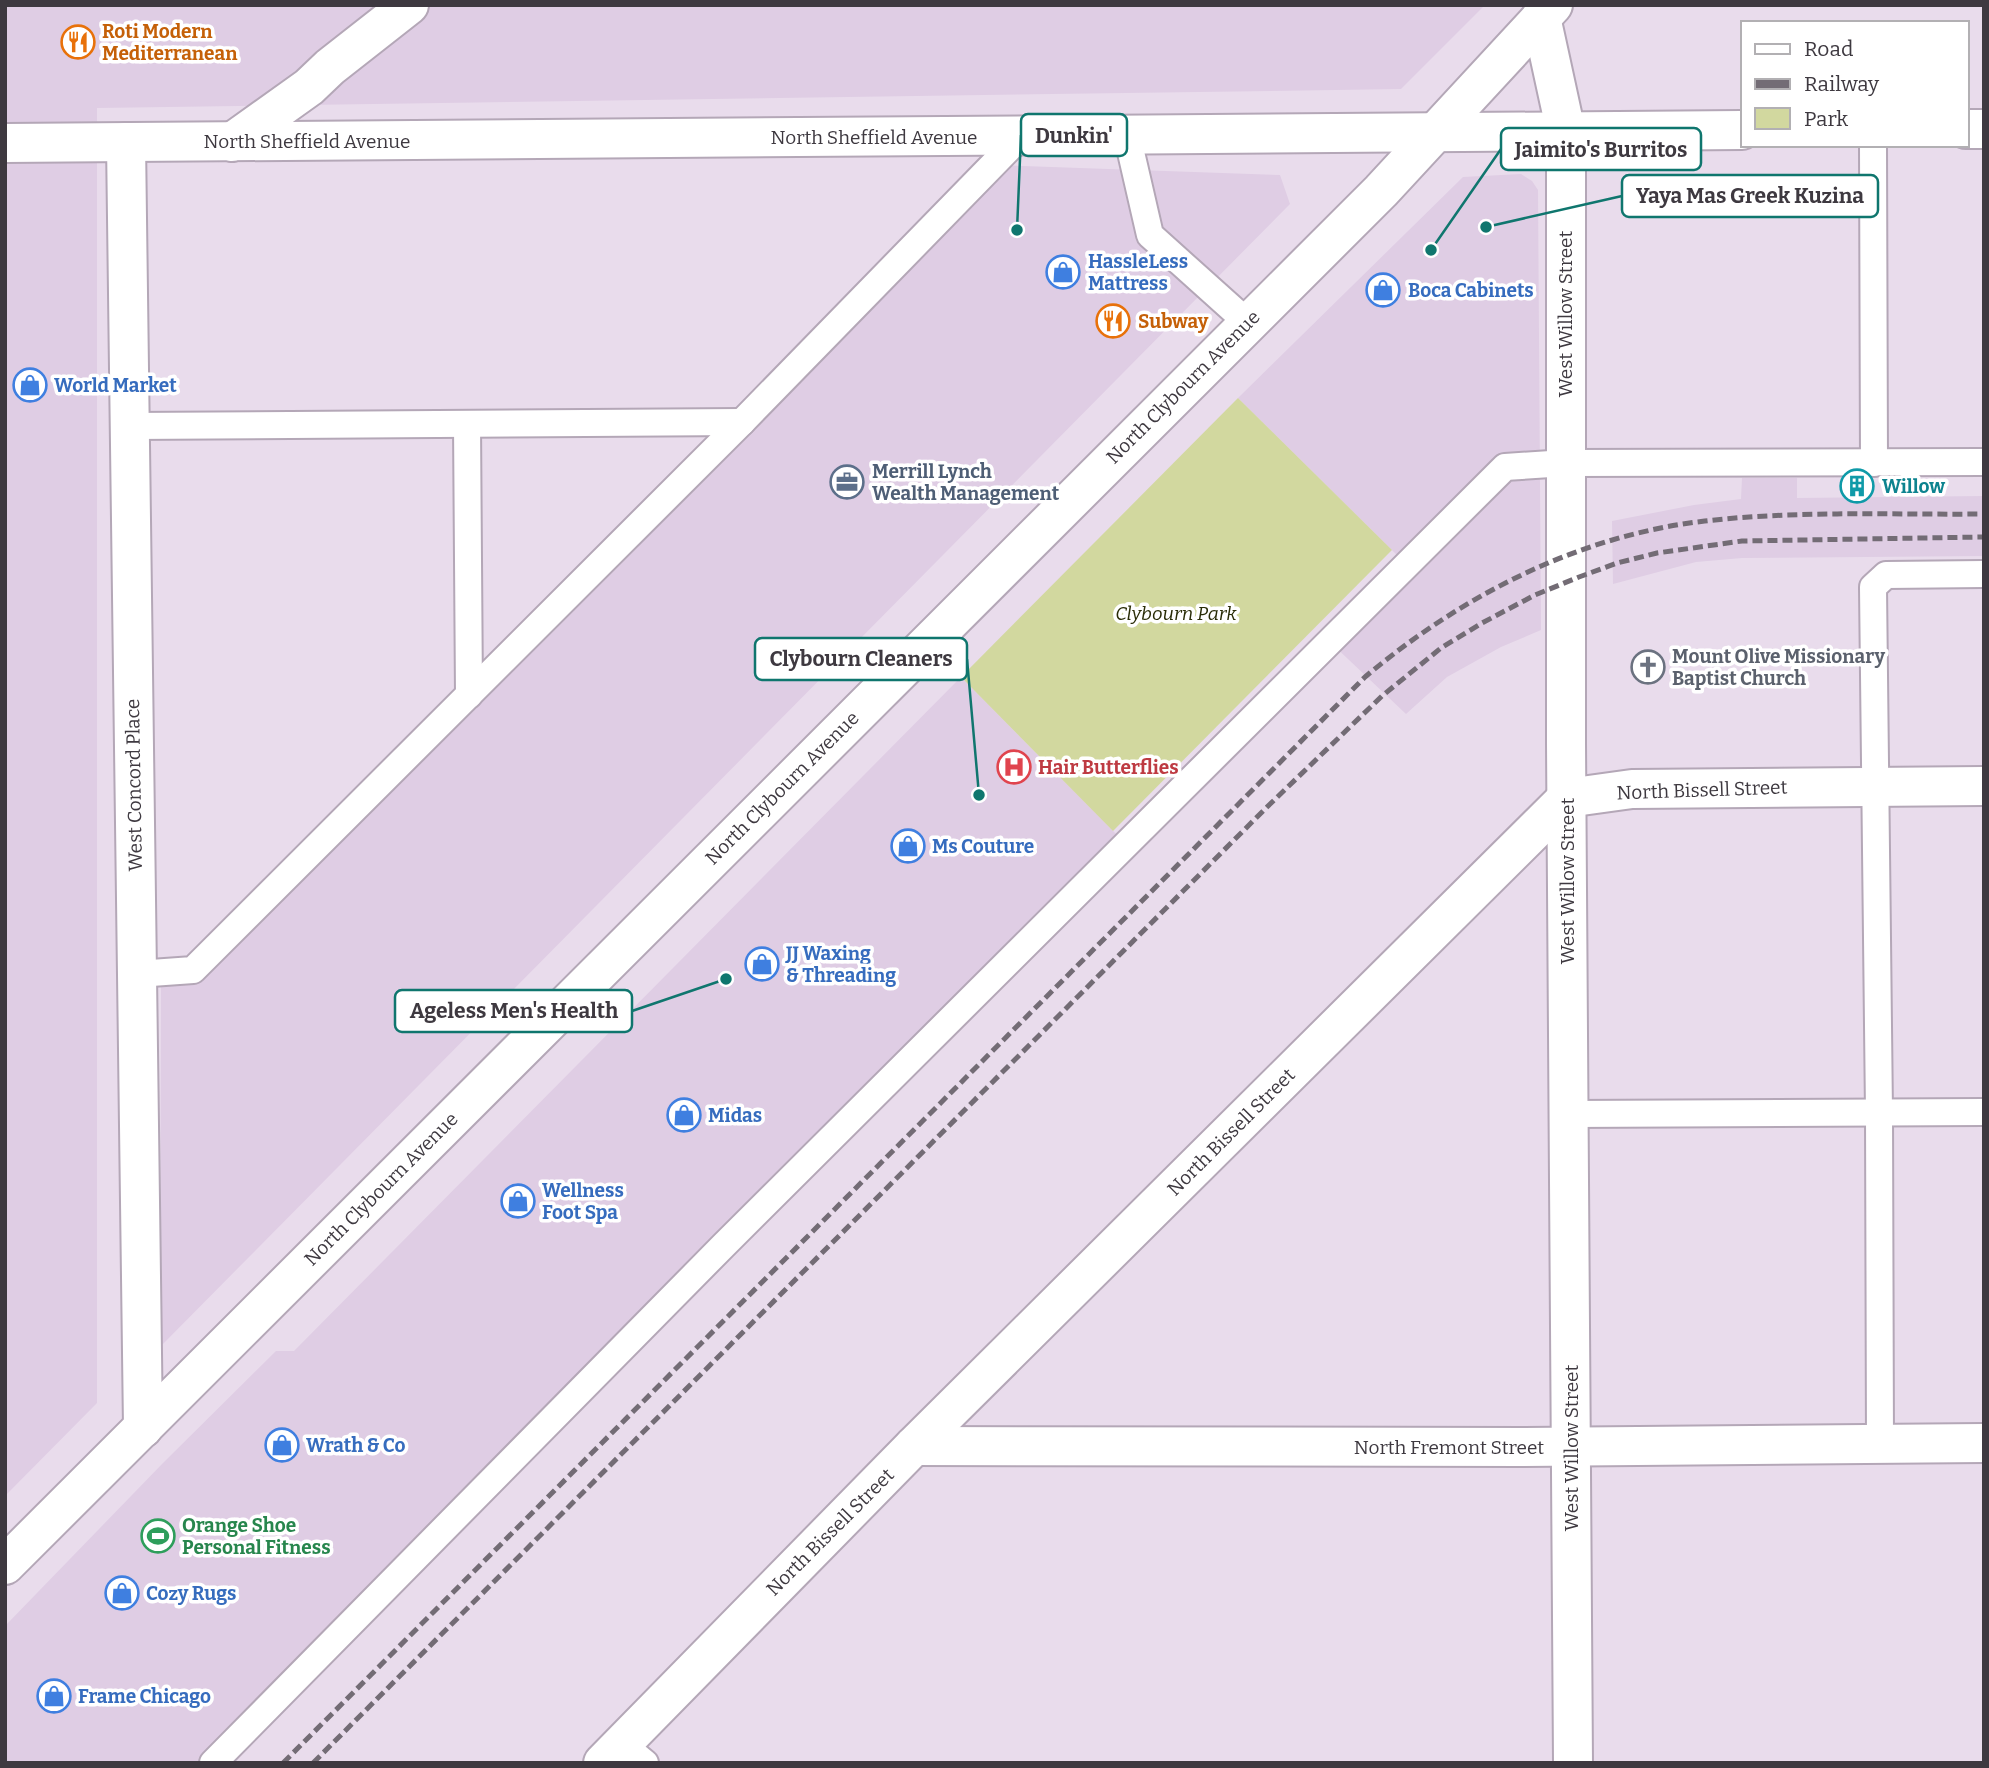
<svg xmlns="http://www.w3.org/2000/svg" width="1989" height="1768" font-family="Bitter,serif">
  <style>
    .built { fill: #dfcde4 }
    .green { fill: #d2d89f }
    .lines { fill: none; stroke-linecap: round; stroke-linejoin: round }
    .lane-casing { stroke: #b4a7b7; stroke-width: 30 }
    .street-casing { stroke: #b4a7b7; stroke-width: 42 }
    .secondary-casing { stroke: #b4a7b7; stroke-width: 42 }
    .lane { stroke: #fff; stroke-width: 26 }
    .street { stroke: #fff; stroke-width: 38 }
    .secondary { stroke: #fff; stroke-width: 38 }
    .rail { stroke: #736c75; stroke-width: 5; stroke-dasharray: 10 5; stroke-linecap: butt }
    .labels { text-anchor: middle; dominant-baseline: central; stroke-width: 7; stroke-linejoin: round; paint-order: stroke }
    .food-label { font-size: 19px; font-weight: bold; fill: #c56008; stroke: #fff; text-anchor: start }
    .street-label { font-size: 19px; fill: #3e3940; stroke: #fff }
    .shop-label { font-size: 19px; font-weight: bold; fill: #366cbe; stroke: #fff; text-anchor: start }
    .service-label { font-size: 19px; font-weight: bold; fill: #4e5e75; stroke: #fff; text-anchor: start }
    .culture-label { font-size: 19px; font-weight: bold; fill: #0d838f; stroke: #fff; text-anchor: start }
    .park-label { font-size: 19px; font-style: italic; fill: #292c06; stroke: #fff }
    .worship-label { font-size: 19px; font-weight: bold; fill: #5b616d; stroke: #fff; text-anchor: start }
    .health-label { font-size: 19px; font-weight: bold; fill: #be3a42; stroke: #fff; text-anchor: start }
    .leisure-label { font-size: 19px; font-weight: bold; fill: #27864d; stroke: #fff; text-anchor: start }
    .leader { fill: none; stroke: #0f766e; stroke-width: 2.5 }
    .callout-dot { fill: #0f766e; stroke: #fff; stroke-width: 2.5 }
    .callout { fill: #fff; stroke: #0f766e; stroke-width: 2.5 }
    .callout-label { font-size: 21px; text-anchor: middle; font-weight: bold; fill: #3e3940 }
  </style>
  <rect width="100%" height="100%" fill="#e9dcec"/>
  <!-- built -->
  <g class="built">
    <path d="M 5,5 L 1485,5 L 1401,89 L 97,108 L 97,1403 L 5,1496 Z"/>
    <path d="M 993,165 L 1280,175 L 1290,204 L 160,1347 L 161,972 L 193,970 Z"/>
    <path d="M 1521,174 L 1532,181 L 1538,190 L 1541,630 L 1501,647 L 1447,677 L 1406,714 L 1329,641 L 1406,564 L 1238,398 L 1463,177 Z"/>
    <path d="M 1742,478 L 1797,478 L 1797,498 L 1984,496 L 1984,556 L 1742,558 L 1696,562 L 1613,584 L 1612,521 L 1694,505 L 1741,499 Z"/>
    <path d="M 961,677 L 1126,844 L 213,1763 L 5,1763 L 5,1626 L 163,1463 L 276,1351 L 294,1351 Z"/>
  </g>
  <!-- green -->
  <path class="green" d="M 1238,398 L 1392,550 L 1113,831 L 961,677 Z"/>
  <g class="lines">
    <defs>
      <g id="lane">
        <path d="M 1127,135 L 1150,235 L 1248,323"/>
        <path d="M 1873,145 L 1874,463"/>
        <path d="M 467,424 L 469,695"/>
        <path d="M 130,426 L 742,422"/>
        <path d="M 137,974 L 193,970 L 742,422 L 1021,136"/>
        <path d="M 1569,1114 L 1984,1112"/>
        <path d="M 1880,1444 L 1879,1113 L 1873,587 L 1886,575 L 1984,574"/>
        <path d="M 622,1744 L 645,1763"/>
        <path d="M 213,1763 L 723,1246 L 1505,467 L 1566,463 L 1984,462"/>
      </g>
      <g id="street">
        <path d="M 126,142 L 143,1428"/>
        <path d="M 232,142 L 309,87 L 330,67 L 409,5"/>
        <path d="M 914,1446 L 1524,1447 L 1984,1443"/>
        <path d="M 603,1763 L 914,1446 L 1567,798 L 1632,789 L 1984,786"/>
      </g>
      <g id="secondary">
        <path d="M 1541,17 L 1566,132 L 1566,743 L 1573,1763"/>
        <path d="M 1966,129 L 1984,129"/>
        <path d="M 5,143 L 1742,130"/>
        <path d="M 5,1565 L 1381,191 L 1553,5"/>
      </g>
    </defs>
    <!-- lane casing -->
    <use href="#lane" class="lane-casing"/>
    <!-- street casing -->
    <use href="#street" class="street-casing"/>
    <!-- secondary casing -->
    <use href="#secondary" class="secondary-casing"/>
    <!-- lane -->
    <use href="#lane" class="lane"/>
    <!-- street -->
    <use href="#street" class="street"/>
    <!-- secondary -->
    <use href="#secondary" class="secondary"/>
    <!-- rail -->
    <g class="rail">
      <path d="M 283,1763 L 1365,677 C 1459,598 1573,538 1697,522 C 1792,510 1889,515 1984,514"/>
      <path d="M 313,1763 L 1267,807 L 1382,696 L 1441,648 L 1482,623 L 1535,595 L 1579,577 L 1617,563 L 1657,553 L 1742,541 L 1984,537"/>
    </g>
  </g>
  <!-- icons -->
  <defs>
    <symbol id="restaurant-ring" viewBox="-11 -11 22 22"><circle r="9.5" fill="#fff" stroke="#e8710a" stroke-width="1.5"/><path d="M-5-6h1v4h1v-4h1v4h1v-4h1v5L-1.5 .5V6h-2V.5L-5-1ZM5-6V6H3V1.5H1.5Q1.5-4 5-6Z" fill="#e8710a"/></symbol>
    <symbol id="shop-ring" viewBox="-11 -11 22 22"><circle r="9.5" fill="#fff" stroke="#3f7fe0" stroke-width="1.5"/><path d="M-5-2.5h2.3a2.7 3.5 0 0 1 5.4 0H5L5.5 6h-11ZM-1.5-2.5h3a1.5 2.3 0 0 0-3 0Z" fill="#3f7fe0"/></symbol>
    <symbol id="office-ring" viewBox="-11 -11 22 22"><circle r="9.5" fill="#fff" stroke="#5c6f8a" stroke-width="1.5"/><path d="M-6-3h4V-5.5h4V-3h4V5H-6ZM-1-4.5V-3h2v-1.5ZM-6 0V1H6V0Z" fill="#5c6f8a"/></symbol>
    <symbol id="building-ring" viewBox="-11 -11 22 22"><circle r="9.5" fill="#fff" stroke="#0f9aa8" stroke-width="1.5"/><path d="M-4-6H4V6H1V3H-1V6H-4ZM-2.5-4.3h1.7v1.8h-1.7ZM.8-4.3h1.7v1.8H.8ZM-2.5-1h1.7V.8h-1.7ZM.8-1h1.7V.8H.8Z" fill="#0f9aa8"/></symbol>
    <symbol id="church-ring" viewBox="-11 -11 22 22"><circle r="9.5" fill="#fff" stroke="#6b7280" stroke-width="1.5"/><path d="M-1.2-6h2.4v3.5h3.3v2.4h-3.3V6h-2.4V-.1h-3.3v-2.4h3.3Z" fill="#6b7280"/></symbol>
    <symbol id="hospital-ring" viewBox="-11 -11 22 22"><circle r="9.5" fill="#fff" stroke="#e0444e" stroke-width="1.5"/><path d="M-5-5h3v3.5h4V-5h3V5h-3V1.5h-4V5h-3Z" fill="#e0444e"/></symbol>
    <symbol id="stadium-ring" viewBox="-11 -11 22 22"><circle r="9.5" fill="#fff" stroke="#2e9e5b" stroke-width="1.5"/><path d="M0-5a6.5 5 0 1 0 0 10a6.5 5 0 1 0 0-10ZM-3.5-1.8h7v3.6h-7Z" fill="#2e9e5b"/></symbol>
  </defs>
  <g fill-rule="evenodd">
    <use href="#restaurant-ring" x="59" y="23" width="38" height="38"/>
    <use href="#shop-ring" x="1044" y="253" width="38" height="38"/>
    <use href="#shop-ring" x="1364" y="271" width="38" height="38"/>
    <use href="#restaurant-ring" x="1094" y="302" width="38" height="38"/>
    <use href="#shop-ring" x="11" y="366" width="38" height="38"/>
    <use href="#office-ring" x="828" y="463" width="38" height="38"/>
    <use href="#building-ring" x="1838" y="467" width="38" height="38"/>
    <use href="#church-ring" x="1629" y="648" width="38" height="38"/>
    <use href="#hospital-ring" x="995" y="748" width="38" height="38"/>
    <use href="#shop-ring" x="889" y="827" width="38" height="38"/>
    <use href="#shop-ring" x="743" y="945" width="38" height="38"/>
    <use href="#shop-ring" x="665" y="1096" width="38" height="38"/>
    <use href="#shop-ring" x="499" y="1182" width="38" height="38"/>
    <use href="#shop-ring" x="263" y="1426" width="38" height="38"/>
    <use href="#stadium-ring" x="139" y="1517" width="38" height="38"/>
    <use href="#shop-ring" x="103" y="1574" width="38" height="38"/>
    <use href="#shop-ring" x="35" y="1677" width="38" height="38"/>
  </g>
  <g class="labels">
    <!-- food labels -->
    <g class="food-label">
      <text x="102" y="31">Roti Modern<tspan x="102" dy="22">Mediterranean</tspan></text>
      <text x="1138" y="321">Subway</text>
    </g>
    <!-- street labels -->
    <g class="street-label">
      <text x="874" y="137">North Sheffield Avenue</text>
      <text x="307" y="141">North Sheffield Avenue</text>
      <text transform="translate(1565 314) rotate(-90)">West Willow Street</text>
      <text transform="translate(1183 387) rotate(-45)">North Clybourn Avenue</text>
      <text transform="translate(134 785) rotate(-91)">West Concord Place</text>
      <text transform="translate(782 788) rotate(-45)">North Clybourn Avenue</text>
      <text transform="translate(1702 790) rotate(-2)">North Bissell Street</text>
      <text transform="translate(1567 881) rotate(-90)">West Willow Street</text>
      <text transform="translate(1231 1132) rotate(-45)">North Bissell Street</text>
      <text transform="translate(381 1189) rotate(-45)">North Clybourn Avenue</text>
      <text x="1449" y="1447">North Fremont Street</text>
      <text transform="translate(1571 1448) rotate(-90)">West Willow Street</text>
      <text transform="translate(830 1532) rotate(-45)">North Bissell Street</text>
    </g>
    <!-- shop labels -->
    <g class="shop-label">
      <text x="1088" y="261">HassleLess<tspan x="1088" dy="22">Mattress</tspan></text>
      <text x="1408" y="290">Boca Cabinets</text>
      <text x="54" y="385">World Market</text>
      <text x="932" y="846">Ms Couture</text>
      <text x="786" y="953">JJ Waxing<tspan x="786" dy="22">&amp; Threading</tspan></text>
      <text x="708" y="1115">Midas</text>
      <text x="542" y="1190">Wellness<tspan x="542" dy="22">Foot Spa</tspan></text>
      <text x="306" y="1445">Wrath &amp; Co</text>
      <text x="146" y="1593">Cozy Rugs</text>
      <text x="78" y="1696">Frame Chicago</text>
    </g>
    <!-- service labels -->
    <g class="service-label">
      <text x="872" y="471">Merrill Lynch<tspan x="872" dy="22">Wealth Management</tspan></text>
    </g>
    <!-- culture labels -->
    <g class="culture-label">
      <text x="1882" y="486">Willow</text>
    </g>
    <!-- park labels -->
    <g class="park-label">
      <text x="1176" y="613">Clybourn Park</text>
    </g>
    <!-- worship labels -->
    <g class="worship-label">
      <text x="1672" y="656">Mount Olive Missionary<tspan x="1672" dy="22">Baptist Church</tspan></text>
    </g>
    <!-- health labels -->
    <g class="health-label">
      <text x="1038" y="767">Hair Butterflies</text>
    </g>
    <!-- leisure labels -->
    <g class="leisure-label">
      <text x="182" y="1525">Orange Shoe<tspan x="182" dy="22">Personal Fitness</tspan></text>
    </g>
  </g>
  <!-- callouts -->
  <path class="leader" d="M1017 230L1021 135M1431 250L1501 149M1486 227L1622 196M979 795L967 659M726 979L632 1011"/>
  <g class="callout-dot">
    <circle cx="1017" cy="230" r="7"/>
    <circle cx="1431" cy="250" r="7"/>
    <circle cx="1486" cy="227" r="7"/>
    <circle cx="979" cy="795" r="7"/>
    <circle cx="726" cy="979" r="7"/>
  </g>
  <g class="callout">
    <rect x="1021" y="114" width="106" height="42" rx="7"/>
    <rect x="1501" y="128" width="200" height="42" rx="7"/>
    <rect x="1622" y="175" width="256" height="42" rx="7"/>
    <rect x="755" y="638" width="212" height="42" rx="7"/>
    <rect x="395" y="990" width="237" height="42" rx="7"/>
  </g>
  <g class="callout-label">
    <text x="1074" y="143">Dunkin'</text>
    <text x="1601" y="157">Jaimito's Burritos</text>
    <text x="1750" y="203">Yaya Mas Greek Kuzina</text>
    <text x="861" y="666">Clybourn Cleaners</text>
    <text x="514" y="1018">Ageless Men's Health</text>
  </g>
  <!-- border -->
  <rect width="1989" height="1768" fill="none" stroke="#3e3940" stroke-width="14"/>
  <!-- legend -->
  <rect x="1741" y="21" width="228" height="126" fill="#ffffff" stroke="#b2b0b3" stroke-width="2"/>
  <rect x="1755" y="44" width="35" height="10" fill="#ffffff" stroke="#b2b0b3" stroke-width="2"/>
  <text x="1804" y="56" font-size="21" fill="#3e3940">Road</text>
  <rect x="1755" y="79" width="35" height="10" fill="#736c75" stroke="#b2b0b3" stroke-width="2"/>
  <text x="1804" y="91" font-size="21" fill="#3e3940">Railway</text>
  <rect x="1755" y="108" width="35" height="21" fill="#d2d89f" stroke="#b2b0b3" stroke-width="2"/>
  <text x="1804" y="126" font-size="21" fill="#3e3940">Park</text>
</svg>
